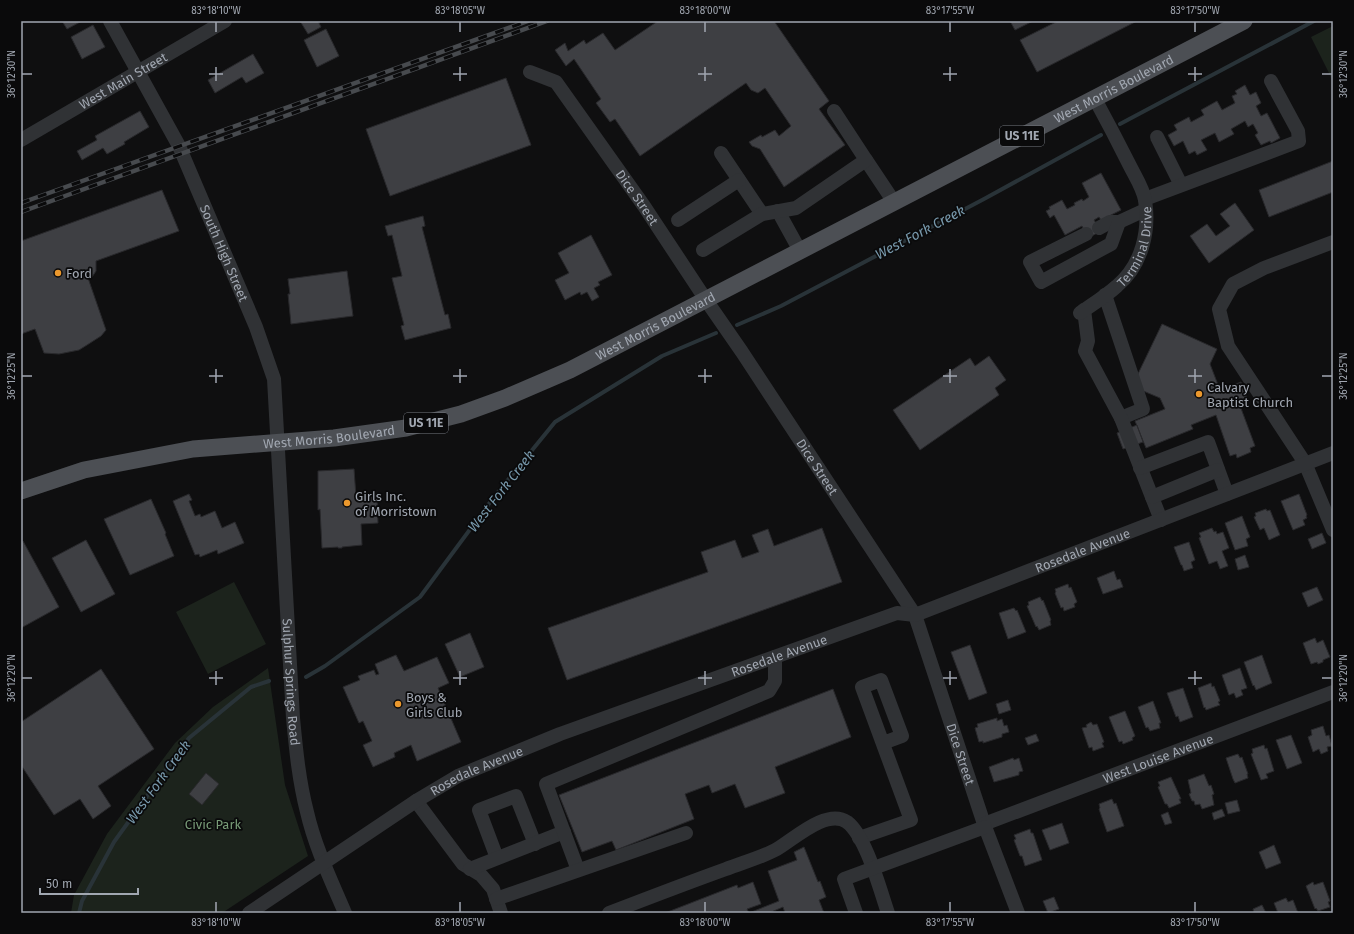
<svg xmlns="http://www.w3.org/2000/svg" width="1354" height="934" font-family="'Fira Sans',sans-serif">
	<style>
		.green { fill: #1c231c }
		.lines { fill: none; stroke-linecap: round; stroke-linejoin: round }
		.stream { stroke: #293338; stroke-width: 4 }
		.building { fill: #3e3f43; stroke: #29292c }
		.minor { stroke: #303235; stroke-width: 14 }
		.major { stroke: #4c4f54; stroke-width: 17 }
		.rail-casing { stroke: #474a4e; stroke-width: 4.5 }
		.rail { stroke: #0a0a0b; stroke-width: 3; stroke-dasharray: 9; stroke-linecap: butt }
		.ticks { fill: none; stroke: #a1a7b1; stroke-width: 1.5 }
		.poi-dot { fill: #eb982d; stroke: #0a0a0b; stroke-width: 1.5 }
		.labels { text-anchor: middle; stroke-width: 3.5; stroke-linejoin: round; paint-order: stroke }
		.shield { fill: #0a0a0b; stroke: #74787f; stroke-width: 1 }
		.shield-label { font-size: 12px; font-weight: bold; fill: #a1a7b1 }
		.street-label { font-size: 13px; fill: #a1a7b1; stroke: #0a0a0b }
		.poi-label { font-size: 13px; fill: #a1a7b1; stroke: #0a0a0b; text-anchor: start }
		.park-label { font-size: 13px; fill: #799c78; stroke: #0a0a0b }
		.water-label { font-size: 14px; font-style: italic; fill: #7899ac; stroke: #0a0a0b }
		.neatline { fill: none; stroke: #a1a7b1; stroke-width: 1.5 }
		.ticks-label { font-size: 10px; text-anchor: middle; fill: #a1a7b1 }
	</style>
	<rect width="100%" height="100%" fill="#0f0f10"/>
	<path class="green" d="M1333,26V81L1311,37Z
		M234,582L266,644L208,674L176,612Z
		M268,668L285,785L308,856L222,913H71L74,895L107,834L175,743L213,707Z"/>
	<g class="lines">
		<path class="stream" d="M1120,124L1314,21
			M737,325L781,306L984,199L1101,135
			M306,677L325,666L420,597L494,497L555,422L662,356L716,333
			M79,913L82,901L114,842L189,738L251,687L269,681"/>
	</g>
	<path class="building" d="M62,21H82L67,29Z
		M300,21H318L321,27L308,34Z
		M658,21H774L829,101L819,109L845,145L784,187L760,149L752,146L749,142L761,135L762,137L775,130L779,136L791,126L765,88L758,93L751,90L746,83L640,156L615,119L610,122L596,103L601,99L574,59L566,66L555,50L565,43L568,51L584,40L586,44L603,33L615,50Z
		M1010,21H1033L1015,30Z
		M1058,21H1137L1037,72L1020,40Z
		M93,25L105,47L82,59L71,37Z
		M326,29L339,56L317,67L304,40Z
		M253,54L264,73L246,83L242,77L215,93L208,80Z
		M506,78L531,145L390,196L366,129Z
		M1245,85L1250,95L1256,92L1261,103L1256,106L1261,116L1267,113L1280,138L1271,143L1270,141L1261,145L1255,135L1258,133L1253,124L1248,127L1245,121L1231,129L1234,134L1219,142L1215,133L1201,140L1207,150L1197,155L1195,151L1189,154L1183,141L1174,146L1168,135L1177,130L1174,125L1189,117L1191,122L1204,115L1201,110L1217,101L1222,110L1235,103L1232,96L1237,94L1235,91Z
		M140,111L149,127L124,142L125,144L107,154L103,148L82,160L77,151L97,140L95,136Z
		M1333,161V192L1269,217L1259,190Z
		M1101,173L1121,210L1101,220L1099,217L1094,220L1101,231L1088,238L1082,226L1065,235L1054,215L1050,218L1046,211L1050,209L1049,207L1062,200L1067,209L1075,205L1074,203L1082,199L1083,201L1089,197L1082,183Z
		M162,190L179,231L96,261V271L92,277L88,278L106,330L101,336L87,345L79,350L59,354L44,353L35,329L21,334V241Z
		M1235,203L1254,230L1209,263L1190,236L1207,224L1216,236L1230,226L1220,214Z
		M423,216L425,226L422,227L445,315L448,314L451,328L405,340L401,326L404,325L392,278L402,276L392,235L388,236L385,226Z
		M591,235L612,275L598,282L600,285L594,288L599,297L592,301L587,292L581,295L580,292L565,300L555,280L569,273L558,253Z
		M347,271L353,316L291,324L288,294H290L288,279Z
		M1162,324L1217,349L1210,364L1220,390L1241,382L1248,400L1239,403L1255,446L1250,448L1251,452L1237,458L1236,454L1230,456L1216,415L1191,425L1193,429L1146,448L1135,421L1165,409L1160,398L1141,390L1136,378Z
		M989,356L1006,380L995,388L999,395L920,450L893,410L970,358L975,366Z
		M1137,425L1143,442L1123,449L1117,433Z
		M354,469L356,497L377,496L378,523L361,524L362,545L342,547V548H338V547L322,548L320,509L318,510V471Z
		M189,494L192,500L189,501L195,516L200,514L201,517L215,511L222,528L235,522L244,543L218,554L217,550L200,557L199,554L195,555L173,501Z
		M1299,494L1307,515L1306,516L1307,518L1303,520L1305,525L1293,530L1281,501Z
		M151,499L166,533L165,534L174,556L130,575L104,519Z
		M1266,509L1267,511L1270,510L1280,535L1269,540L1264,528L1260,530L1254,517L1256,516L1255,513Z
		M1242,516L1250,537L1246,539L1248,546L1235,550L1225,523Z
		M822,528L842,582L567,680L548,628L708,572L701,552L735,540L742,558L759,552L752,535L768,529L774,546Z
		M1212,528L1214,532L1216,531L1217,534L1223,532L1229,548L1222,551L1228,566L1220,569L1217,561L1209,564L1199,538L1201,537L1199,533Z
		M1322,533L1326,543L1312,549L1308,539Z
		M86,540L115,594L81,612L52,558Z
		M23,541L59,607L21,628V542Z
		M1189,542L1195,560L1191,562L1193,568L1184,571L1182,565H1181L1174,547Z
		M1245,555L1249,567L1238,570L1235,559Z
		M1114,571L1117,580L1120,579L1123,587L1103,594L1097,578Z
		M1068,584L1069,588L1071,587L1077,602L1074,604L1075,607L1064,611L1063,607L1061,608L1055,593L1056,592L1055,589Z
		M1317,587L1323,600L1308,607L1302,593Z
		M1040,597L1042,601L1043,600L1051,620L1050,621L1051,625L1039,630L1037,626L1036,627L1027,606L1029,605L1028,602Z
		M1014,608L1016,611L1017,610L1026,632L1008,639L999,613Z
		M470,633L484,667L460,677L445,644Z
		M1315,638L1317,643L1323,640L1330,657L1323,660V662L1318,664L1317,662L1311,664L1303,643Z
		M970,645L987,693L969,700L951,652Z
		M396,655L404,671L437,657L449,683L438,688L461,742L417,761L411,745L394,753L395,757L373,767L363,745L372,741L363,721L359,723L343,687L360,680L358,676L374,670L376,675L379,674L375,664Z
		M1262,655L1272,683L1256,690L1254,685L1253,686L1244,662Z
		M1240,668L1247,688L1241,690L1243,695L1236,698L1234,693L1229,695L1222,675Z
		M101,669L154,749L98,786L111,806L93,819L80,799L54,815L21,765V722Z
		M1211,683L1212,687L1214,686L1220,701L1218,702L1220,705L1206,710L1205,707L1204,708L1198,688Z
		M1183,688L1193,717L1180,722L1178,716L1176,717L1167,693Z
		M833,689L851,737L775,767L785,793L745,808L735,784L712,793L709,785L685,794L694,819L616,850L612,841L582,852L559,795Z
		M1008,700L1011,710L999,714L996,704Z
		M1153,701L1161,723H1159L1160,728L1150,731L1148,727L1146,728L1138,707Z
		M1125,711L1135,736L1132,738L1133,740L1123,744L1122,741L1119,742L1109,717Z
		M997,718V721L1002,719L1004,726L1007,725L1009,732L1002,734V737L983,743V741L979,742L975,728L978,727L977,724Z
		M1091,722L1093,725L1097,724L1104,742L1102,743L1104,747L1093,751L1092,747L1089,748L1082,728L1087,727L1086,725Z
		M1323,726L1326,736L1329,735L1332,746L1327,747L1328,751L1321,754L1319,749L1313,752L1308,737L1312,735L1311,730Z
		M1036,734L1039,741L1028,745L1025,738Z
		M1291,735L1302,763L1287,769L1276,740Z
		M1264,745L1265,749L1267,748L1274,771L1266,774L1268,778L1261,780L1251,754L1253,753L1252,749Z
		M1238,754L1240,758L1242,757L1248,774H1247L1248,778L1235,783L1233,779L1226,758Z
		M1013,758L1014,760L1019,758L1023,771L1019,772V775L994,782L989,767Z
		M206,773L219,784L202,805L189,794Z
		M1204,774L1209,786L1211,785L1214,794L1212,795L1214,805L1202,809L1200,804L1195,805L1194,801H1192L1189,794L1191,793L1188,780Z
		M1171,777L1181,799H1179L1181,803L1169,808L1167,804H1165L1158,787L1160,786L1158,782Z
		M1112,799L1114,804L1116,803L1124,826L1107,832L1099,809L1100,808L1099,804Z
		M1237,800L1240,811L1228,814L1225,803Z
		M1222,809L1225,816L1214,820L1212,813Z
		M1168,812L1172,823L1165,825L1161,815Z
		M1062,823L1069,843L1050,850L1042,830Z
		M1030,829L1031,833H1033L1042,860L1025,866L1022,856H1020L1014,840L1016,839L1014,835Z
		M1274,845L1281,863L1266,869L1259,852Z
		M804,847L818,882L820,881L826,897L819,900L824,913H785L783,907L769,913H665L737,885L738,888L753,882L761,904L747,909L749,913L779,901L768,871L797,860L794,852Z
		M1313,882L1314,885L1323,882L1330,901L1328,902L1330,907L1318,911L1316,908L1315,909L1306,886Z
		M1054,897L1059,909L1048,913L1043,901Z
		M1286,898L1288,902L1293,900L1298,913H1278L1274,903Z
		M1262,905L1266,913H1254L1253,909Z"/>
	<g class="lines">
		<g class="minor">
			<path id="s1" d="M110,21L179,146L256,327L274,379L293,718C296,750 299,781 307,812C315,847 331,880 345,913"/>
			<path id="s2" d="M530,72L556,82L644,206L706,300L742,352L915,615L984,824L1018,913"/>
			<path d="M1157,137L1181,185"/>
			<path id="s3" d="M21,140L225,21"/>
			<path d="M721,153L762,214"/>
			<path d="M866,160L894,202"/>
			<path d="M1145,199L1299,141L1298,131L1271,81"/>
			<path d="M778,211L800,251"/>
			<path d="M678,220L739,180"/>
			<path d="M1099,228L1110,222H1119"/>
			<path d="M1086,234L1030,262L1041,282L1111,244L1119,222L1145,210"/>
			<path d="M1333,242L1264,268L1233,284L1219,309L1228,346L1305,463L1333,530"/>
			<path d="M703,250L762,214L796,208L866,160L834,111"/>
			<path d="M1105,295L1143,409L1121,418"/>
			<path d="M1084,310L1088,341L1085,351L1121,418L1161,520"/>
			<path id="s4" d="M1080,313C1093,304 1106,296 1117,286C1142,265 1150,231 1145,200C1143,188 1135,176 1130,166C1119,144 1107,121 1095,99"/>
			<path d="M1140,468L1208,442L1227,494"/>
			<path d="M1152,497L1218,470"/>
			<path d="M416,801L463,864L481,875L493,889L501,913"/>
			<path id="s5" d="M984,824L1333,692"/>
			<path d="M859,838L911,820L862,687L881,680L902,736L883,743"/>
			<path d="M497,858L479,810L516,796L535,844"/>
			<path d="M470,869L564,832"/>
			<path d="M578,870L546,784L769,691L775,681V657"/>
			<path d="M496,899L686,833"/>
			<path id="s6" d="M249,913L416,801L458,776L560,734L897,613L915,615L1333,453"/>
			<path d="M609,913C648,898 687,883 726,869C741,863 763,857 777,849C794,839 827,808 847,822C866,836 880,890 888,913"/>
			<path d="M856,913L844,879L985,827"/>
		</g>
		<path class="major" id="s7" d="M21,491L84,470L193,449L334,438L406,428L461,414L505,398L570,370L1244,21"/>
		<g class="rail-casing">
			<path id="rail" d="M21,203L528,21
				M21,212L547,21"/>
		</g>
		<use href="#rail" class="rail"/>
	</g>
	<path class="ticks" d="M216,22V32M460,22V32M705,22V32M950,22V32M1195,22V32M216,67V81M460,67V81M705,67V81M950,67V81M1195,67V81M22,74H32M209,74H223M453,74H467M698,74H712M943,74H957M1188,74H1202M1322,74H1332M216,369V383M460,369V383M705,369V383M950,369V383M1195,369V383M22,376H32M209,376H223M453,376H467M698,376H712M943,376H957M1188,376H1202M1322,376H1332M216,671V685M460,671V685M705,671V685M950,671V685M1195,671V685M22,678H32M209,678H223M453,678H467M698,678H712M943,678H957M1188,678H1202M1322,678H1332M216,902V912M460,902V912M705,902V912M950,902V912M1195,902V912"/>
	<g class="poi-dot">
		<circle cx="58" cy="273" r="4"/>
		<circle cx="1199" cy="394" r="4"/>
		<circle cx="347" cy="503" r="4"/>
		<circle cx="398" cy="704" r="4"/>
	</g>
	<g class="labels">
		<g class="shield">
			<rect x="1000" y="126" width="44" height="20" rx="3"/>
			<rect x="404" y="413" width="44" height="20" rx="3"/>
		</g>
		<g class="shield-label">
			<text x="1022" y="140">US 11E</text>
			<text x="426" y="427">US 11E</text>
		</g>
		<g class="street-label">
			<text dy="5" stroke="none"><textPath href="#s3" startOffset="118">West Main Street</textPath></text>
			<text dy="5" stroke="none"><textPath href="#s7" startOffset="1178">West Morris Boulevard</textPath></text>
			<text dy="5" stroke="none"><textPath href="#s2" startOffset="169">Dice Street</textPath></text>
			<text dy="5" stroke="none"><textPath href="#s4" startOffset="91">Terminal Drive</textPath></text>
			<text dy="5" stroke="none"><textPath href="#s1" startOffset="259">South High Street</textPath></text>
			<text dy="5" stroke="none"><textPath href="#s7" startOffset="662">West Morris Boulevard</textPath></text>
			<text dy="5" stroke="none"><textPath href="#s7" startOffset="314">West Morris Boulevard</textPath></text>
			<text dy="5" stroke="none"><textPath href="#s2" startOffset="493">Dice Street</textPath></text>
			<text dy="5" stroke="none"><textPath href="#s6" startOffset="916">Rosedale Avenue</textPath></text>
			<text dy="5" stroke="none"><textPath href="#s6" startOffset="593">Rosedale Avenue</textPath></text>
			<text dy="5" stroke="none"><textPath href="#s1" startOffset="698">Sulphur Springs Road</textPath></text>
			<text dy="5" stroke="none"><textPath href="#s2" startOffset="817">Dice Street</textPath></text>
			<text dy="5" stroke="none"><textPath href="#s5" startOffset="186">West Louise Avenue</textPath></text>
			<text dy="5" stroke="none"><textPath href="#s6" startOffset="269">Rosedale Avenue</textPath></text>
		</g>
		<g class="poi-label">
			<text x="66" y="278">Ford</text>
			<text x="1207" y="392">Calvary<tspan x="1207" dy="15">Baptist Church</tspan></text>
			<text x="355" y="501">Girls Inc.<tspan x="355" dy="15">of Morristown</tspan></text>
			<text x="406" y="702">Boys &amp;<tspan x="406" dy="15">Girls Club</tspan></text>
		</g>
		<g class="park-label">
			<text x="213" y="829">Civic Park</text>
		</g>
		<g class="water-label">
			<text transform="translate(920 232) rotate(-28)" y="5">West Fork Creek</text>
			<text transform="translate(501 491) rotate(-52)" y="5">West Fork Creek</text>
			<text transform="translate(158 782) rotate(-54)" y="5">West Fork Creek</text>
		</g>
	</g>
	<rect width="1354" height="934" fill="none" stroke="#0a0a0b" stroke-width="44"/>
	<path d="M40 888v6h98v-6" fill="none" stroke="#a1a7b1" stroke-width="2"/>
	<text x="46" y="888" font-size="12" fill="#a1a7b1" stroke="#0a0a0b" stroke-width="3" paint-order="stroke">50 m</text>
	<rect x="22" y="22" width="1310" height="890" class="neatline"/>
	<g class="ticks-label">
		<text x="216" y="14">83°18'10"W</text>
		<text x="460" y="14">83°18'05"W</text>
		<text x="705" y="14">83°18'00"W</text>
		<text x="950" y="14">83°17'55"W</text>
		<text x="1195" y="14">83°17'50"W</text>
		<text transform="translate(11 74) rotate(-90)" y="4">36°12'30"N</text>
		<text transform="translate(1343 74) rotate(-90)" y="4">36°12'30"N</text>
		<text transform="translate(11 376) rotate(-90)" y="4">36°12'25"N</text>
		<text transform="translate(1343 376) rotate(-90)" y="4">36°12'25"N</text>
		<text transform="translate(11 678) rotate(-90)" y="4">36°12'20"N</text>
		<text transform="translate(1343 678) rotate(-90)" y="4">36°12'20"N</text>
		<text x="216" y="926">83°18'10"W</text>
		<text x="460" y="926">83°18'05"W</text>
		<text x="705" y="926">83°18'00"W</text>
		<text x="950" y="926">83°17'55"W</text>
		<text x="1195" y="926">83°17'50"W</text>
	</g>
</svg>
